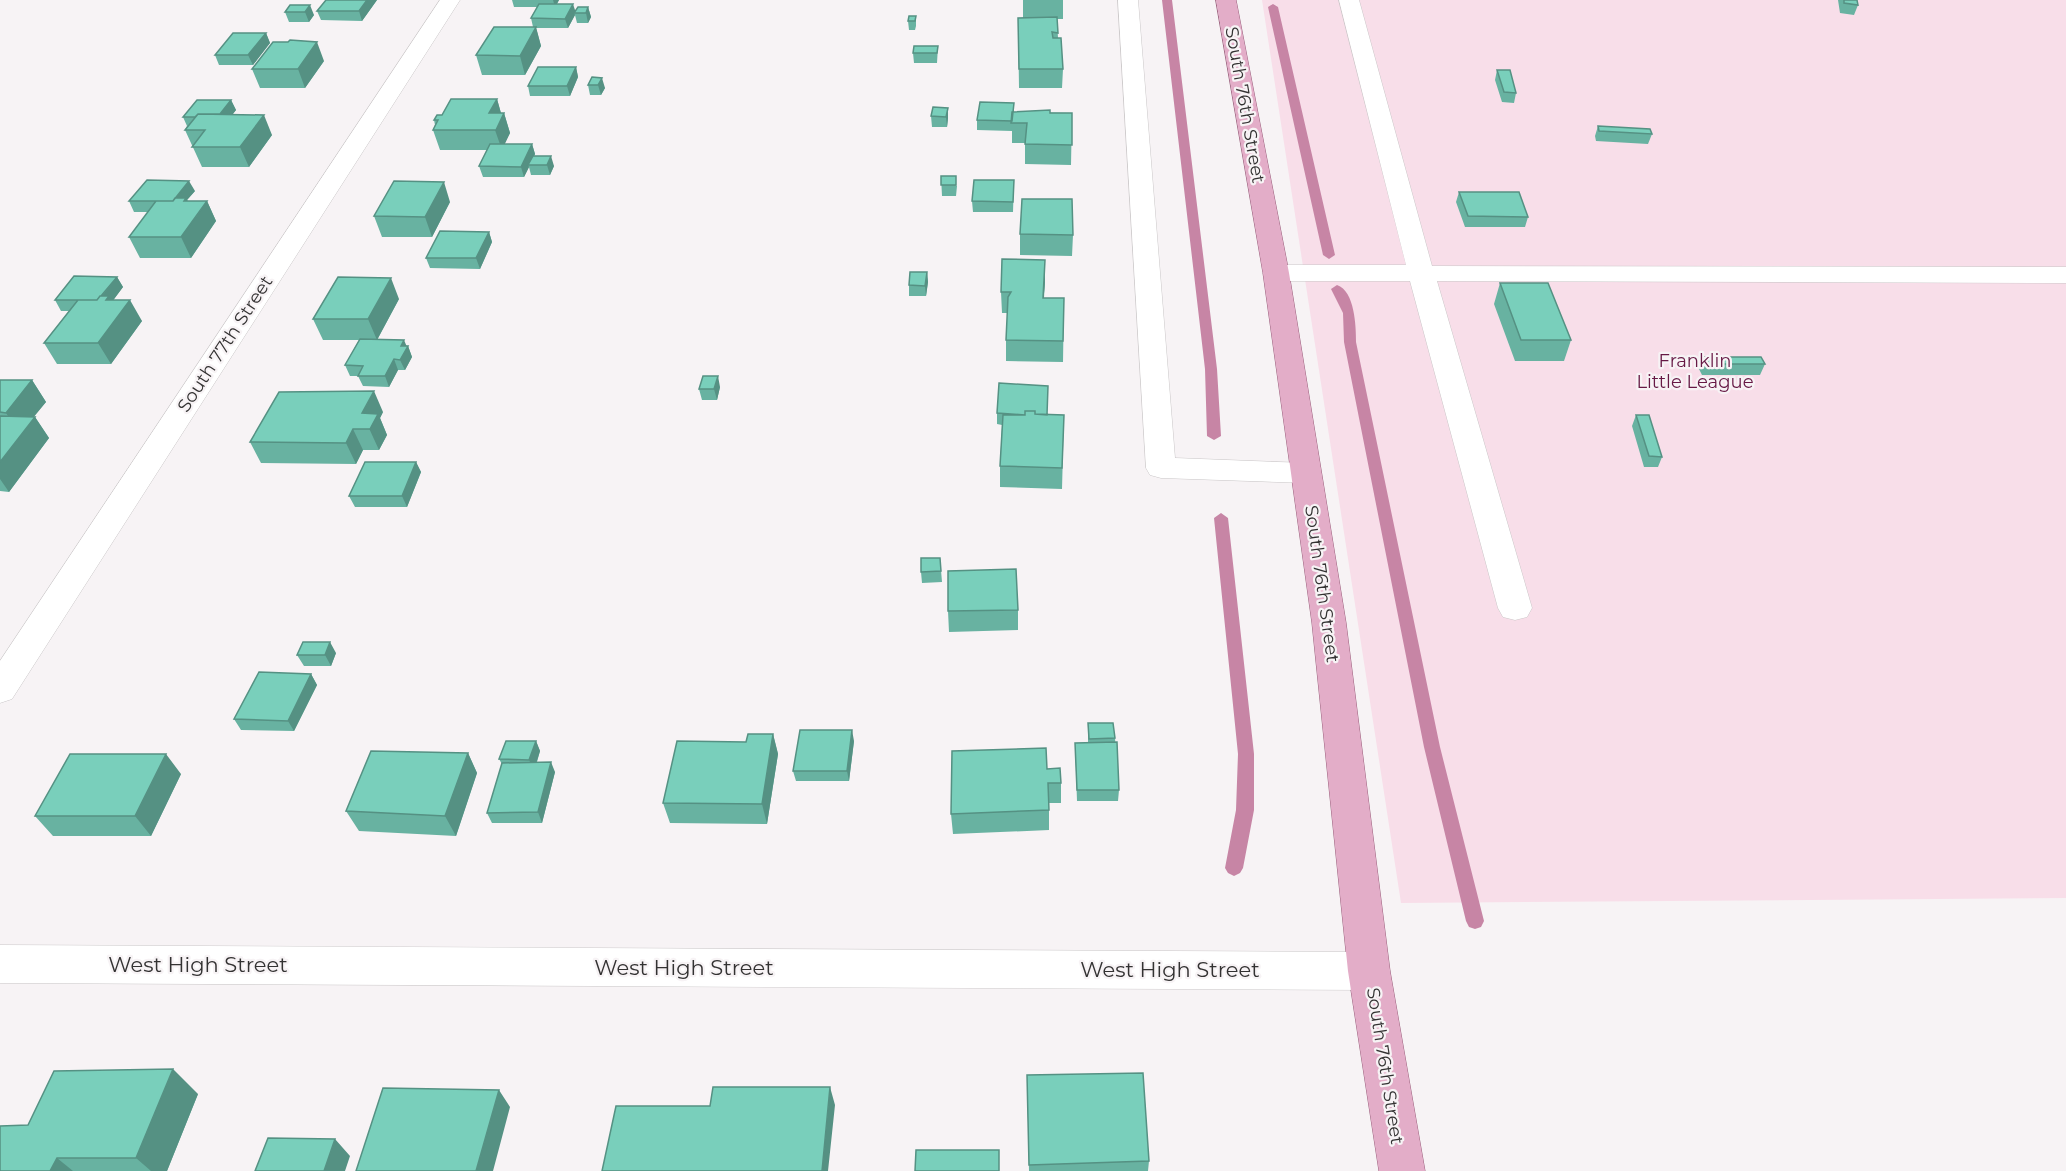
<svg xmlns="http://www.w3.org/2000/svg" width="2066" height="1171" font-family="Montserrat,sans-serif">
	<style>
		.green { fill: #f8dee9 }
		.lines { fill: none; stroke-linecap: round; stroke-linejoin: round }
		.stream { fill: #c785a5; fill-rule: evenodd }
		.minor-casing { stroke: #cac7c8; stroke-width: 1 }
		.major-casing { stroke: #9a5f7c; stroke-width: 1 }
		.minor { fill: #fff; fill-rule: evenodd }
		.major { fill: #e3adc8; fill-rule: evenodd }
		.wall { fill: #68b2a1 }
		.shaded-wall { fill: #559183 }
		.building { fill: #79cfbb; stroke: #559183; stroke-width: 1.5 }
		.labels { text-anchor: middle; stroke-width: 4.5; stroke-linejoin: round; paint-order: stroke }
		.street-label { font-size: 18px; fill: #333232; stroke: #f7f3f5 }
		.park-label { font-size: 18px; fill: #661945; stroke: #f7f3f5 }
		.near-street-label { font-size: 21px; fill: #333232; stroke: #f7f3f5 }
	</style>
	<rect width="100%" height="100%" fill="#f7f3f5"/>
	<path class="green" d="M1262,0H2066V898L1401,903Z"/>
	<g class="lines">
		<path class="stream" d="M1162,0H1172L1217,369L1221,436L1214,440L1207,436L1205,369Z
			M1273,4L1278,7L1335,255L1329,259L1323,255L1268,7Z
			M1337,285C1355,291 1356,327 1356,342L1440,747L1484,921L1481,927L1475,929L1469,927L1466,921L1424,747L1344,342L1343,313L1331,289Z
			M1221,513L1228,518L1254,754V810L1243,868L1240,873L1234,876L1228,873L1225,868L1236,810L1238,754L1214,518Z"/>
		<g class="minor-casing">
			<path id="minor" d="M440,0H460L12,699L0,703V661Z
				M1118,0H1138L1175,458L1306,463L1317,466L1321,473L1317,480L1306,483L1161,478L1150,475L1146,468Z
				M1339,0H1359L1432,266L2066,267V283L1437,281L1532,608L1527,617L1515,620L1503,617L1498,608L1410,281H1276L1267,279L1263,273L1267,267L1276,265H1406Z
				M0,945L1369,952L1384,958L1390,971L1384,984L1369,990L0,983Z"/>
		</g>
		<g class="major-casing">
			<path id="major" d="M1216,0H1236L1289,273L1346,623L1390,971L1425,1171H1379L1348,971L1312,623L1263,273Z"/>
		</g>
		<use href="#minor" class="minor"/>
		<use href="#major" class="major"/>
	</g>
	<path class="wall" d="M377,0L362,21L321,20L317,11Z
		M512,0H559L557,4L575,11L588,7L591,17L588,23H577L575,15L568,28H536L541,46L525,75H482L476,55L533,27L531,18L537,7H514Z
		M1023,0H1063V19H1057L1058,38L1063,69L1062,88H1019L1018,18H1023Z
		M1838,0H1857L1858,5L1854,15L1840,13Z
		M290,5L314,15L309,22H289L285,12Z
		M916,16V26L915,30H909L908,21Z
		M266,33L270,43L253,65H219L215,55Z
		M938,46L937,63H914L913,53Z
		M324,61L305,88H260L252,69Z
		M576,67L578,77L570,96H530L528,86Z
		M1497,70L1516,93L1514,103L1502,102L1495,80Z
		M592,77L605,88L601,95H590L588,85Z
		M497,99L501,113H504L510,133L504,144H532L535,154L534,156L554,166L550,175H531L529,167L524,177H483L479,166L488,150H440L433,130L435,125L434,120L442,115Z
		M231,100L236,110L232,115L272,135L249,167H202L185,130L187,126L183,117Z
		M1014,103V112L1072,113L1071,165L1025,164V143H1012V131L977,130V120Z
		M948,108V118L947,127H932L931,116Z
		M1598,126L1652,134L1648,144L1596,141L1595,136Z
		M941,176L957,186L956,196H942Z
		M1014,180L1013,212H973L972,201Z
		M195,191L187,200L188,201H207L216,221L191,258H140L129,237L148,212H134L129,201Z
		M1459,192L1528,217L1525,227H1465L1456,202Z
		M450,202L432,237H382L374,216Z
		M489,232L492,242L480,269L430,268L426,258Z
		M1020,234L1073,235L1072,256L1020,255Z
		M927,272L928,282L926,296H909V285Z
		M117,277L123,287L113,300L142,321L111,364H57L44,343L69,311H61L55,300Z
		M1045,281L1044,298H1064L1063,362L1006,361V340L1008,313H1002L1001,292Z
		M1500,283L1571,340L1564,361H1515L1494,304Z
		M399,299L377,340L408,346L412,357L405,370H398L389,387L363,386L358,376H350L345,365L359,340H323L313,319Z
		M1703,357L1765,364L1760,375H1702L1698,367Z
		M0,380H32L46,402L33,417H35L49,438L9,492L0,491Z
		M720,387L717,400H702L699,389Z
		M383,412L380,418L387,435L379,450H363L356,464L261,463L250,442Z
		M997,413L1064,415L1062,489L1000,487V466L1002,425L997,424Z
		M1636,415L1662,457L1658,467H1644L1632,426Z
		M416,462L421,472L407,507H355L349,496Z
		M940,558L942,582L922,583L921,572Z
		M1018,610V630L949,632L948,611Z
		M336,653L331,666H304L297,655Z
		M311,674L317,685L294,731L241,730L234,719Z
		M1088,723L1115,738L1119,790L1118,801H1077L1075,743H1088Z
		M773,734L778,754L767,824L670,823L663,803L746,742Z
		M536,741L540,751L537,762L555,772L542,823H492L487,813L502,764L499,759Z
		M854,741L849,781H796L793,771Z
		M468,753L477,773L456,836L359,831L346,811Z
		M1047,769L1061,783V803H1049V830L953,834L951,814Z
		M181,774L151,836H53L35,816Z
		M1027,1075L1149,1161L1148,1171H1029Z
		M198,1094L167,1171H0L28,1125Z"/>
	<path class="shaded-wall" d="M367,0H377L362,21L359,11Z
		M553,0H559L555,7Z
		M573,4L576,13H574L575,15L568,28L565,19Z
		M310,5L314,15L309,22L305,12Z
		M588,7L591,17L588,23L586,13Z
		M536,27L541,46L525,75L520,56Z
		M266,33L270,43L253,65L248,55Z
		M317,42L324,61L305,88L298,69Z
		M576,67L578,77L570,96L567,86Z
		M602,78L605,88L601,95L598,85Z
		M497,99L502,117L504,113L510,133L502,150L489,113Z
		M231,100L236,110L222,128L218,117Z
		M948,108V118L947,127L946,117Z
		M264,115L272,135L249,167L240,147Z
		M532,144L535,154L530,165H528L529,167L524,177L521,167Z
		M551,156L554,166L550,175L547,165Z
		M189,181L195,191L187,200L196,217L207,201L216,221L191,258L181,237L172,202Z
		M444,182L450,202L432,237L425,217Z
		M489,232L492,242L480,269L476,258Z
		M1045,260V281L1042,318L1043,298Z
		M927,272L928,282L926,296L925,286Z
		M117,277L123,287L112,302L130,300L142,321L111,364L98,343V301Z
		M391,278L399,299L377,340L368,319Z
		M404,340L407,347L408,346L412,357L405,370L400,360L401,346Z
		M394,359L398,370L389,387L385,376Z
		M718,376L720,387L717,400L714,389Z
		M32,380L46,402L20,434L6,413Z
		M374,391L383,412L380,418L387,435L379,450L362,413Z
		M35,417L49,438L9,492L0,479V462Z
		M353,429L363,450L356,464L346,443Z
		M416,462L421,472L407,507L402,496Z
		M330,642L336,653L331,666L325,655Z
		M311,674L317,685L294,731L288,721Z
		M852,730L854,741L849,781L847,771Z
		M773,734L778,754L767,824L762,804Z
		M536,741L540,751L534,770L529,760Z
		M468,753L477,773L456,836L445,816Z
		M166,754L181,774L151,836L135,816Z
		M551,762L555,772L542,823L538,812Z
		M173,1069L198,1094L167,1171H151L136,1158Z
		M830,1087L835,1105L828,1171H822Z
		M499,1090L510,1107L493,1171H476Z
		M335,1139L350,1156L345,1171H324Z
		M57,1158L73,1171H50Z"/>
	<path class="building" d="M326,0H367L359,11H317Z
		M1844,0H1857L1858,5L1844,3Z
		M539,4H573L565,19L531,18Z
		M290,5H310L305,12H285Z
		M578,7H588L586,13H574Z
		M909,16H916L915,21H908Z
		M1057,17L1058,33L1052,32L1053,38H1061L1063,69H1019L1018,18Z
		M494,27H536L520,56L476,55Z
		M233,33H266L248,55H215Z
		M290,40L317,42L298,69H252L273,42H288Z
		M914,46H938L937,53H913Z
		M538,67H576L567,86H528Z
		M1497,70H1510L1516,93L1504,92Z
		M592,77L602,78L598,85H588Z
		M451,99H497L489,113H504L496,130H433L438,120H434L437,115H442Z
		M197,100H231L220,114H198L195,117H183Z
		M980,102L1014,103L1012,121L977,120Z
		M933,107L948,108L946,117L931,116Z
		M1050,110V113H1072V145L1025,144L1027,123H1011L1012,112Z
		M198,114L264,115L240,147H192L205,130H185Z
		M1598,126L1650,129L1652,134L1599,131Z
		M490,144H532L521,167L479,166Z
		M533,156H551L547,165H528Z
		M941,176H956V185H941Z
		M147,180L189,181L173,201H129Z
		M974,180H1014L1013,202L972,201Z
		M394,181L444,182L425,217L374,216Z
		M1459,192H1519L1528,217L1468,216Z
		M175,198H186L184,201H207L181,237H129L156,201H173Z
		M1022,199H1072L1073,235L1020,234Z
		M440,231L489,232L476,258H426Z
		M1002,259L1045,260L1043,298H1064L1063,341L1006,340L1008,297L1011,292H1001Z
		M910,272H927L925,286L909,285Z
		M74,276L117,277L101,296H100L97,300H55Z
		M338,277L391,278L368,319H313Z
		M1500,283H1548L1571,340H1521Z
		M100,296H109L106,300H130L98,343H44L78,300H97Z
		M360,339L404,340L401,346H408L400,360L394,359L385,376H358L363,366L345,365Z
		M1703,357H1761L1765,364H1707Z
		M703,376H718L714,389H699Z
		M0,380H32L6,413L0,412Z
		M999,383L1048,386L1047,415L1035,414V411H1025V415L997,413Z
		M374,391L362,413L378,414L370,429H353L346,443L250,442L279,392Z
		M1025,411H1035V414L1064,415L1062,468L1000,466L1003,415H1025Z
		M1636,415H1649L1662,457L1649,456Z
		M0,416L35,417L0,462Z
		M365,462H416L402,496H349Z
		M921,558H940L941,571L921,572Z
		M1016,569L1018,610L948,611V571Z
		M303,642H330L325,655H297Z
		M259,672L311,674L288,721L234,719Z
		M1088,723H1113L1115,738L1089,739Z
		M800,730H852L847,771H793Z
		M748,734H773L762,804L663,803L677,741L746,742Z
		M506,741H536L529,760L499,759Z
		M1117,742L1119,790H1077L1075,743Z
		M1046,748L1047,769L1060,768L1061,783H1048L1049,810L951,814L952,751Z
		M371,751L468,753L445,816L346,811Z
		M70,754H166L135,816H35Z
		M551,762L538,812L487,813L502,763Z
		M173,1069L136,1158H57L50,1171H0V1126L28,1125L54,1071Z
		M1143,1073L1149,1161L1029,1165L1027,1075Z
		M713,1087H830L822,1171H602L616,1106H710Z
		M383,1088L499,1090L476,1171H356Z
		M268,1138L335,1139L324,1171H255Z
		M916,1150H999V1171H915Z"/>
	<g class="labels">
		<g class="street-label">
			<text transform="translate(1245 105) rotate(80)" y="6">South 76th Street</text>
			<text transform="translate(225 344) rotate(-57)" y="6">South 77th Street</text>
			<text transform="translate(1322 584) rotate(82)" y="6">South 76th Street</text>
			<text transform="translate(1385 1066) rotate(81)" y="6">South 76th Street</text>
		</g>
		<g class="park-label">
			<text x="1695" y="367">Franklin<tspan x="1695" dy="21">Little League</tspan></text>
		</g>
		<g class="near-street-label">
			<text x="198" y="972">West High Street</text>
			<text x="684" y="975">West High Street</text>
			<text x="1170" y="977">West High Street</text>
		</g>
	</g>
</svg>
